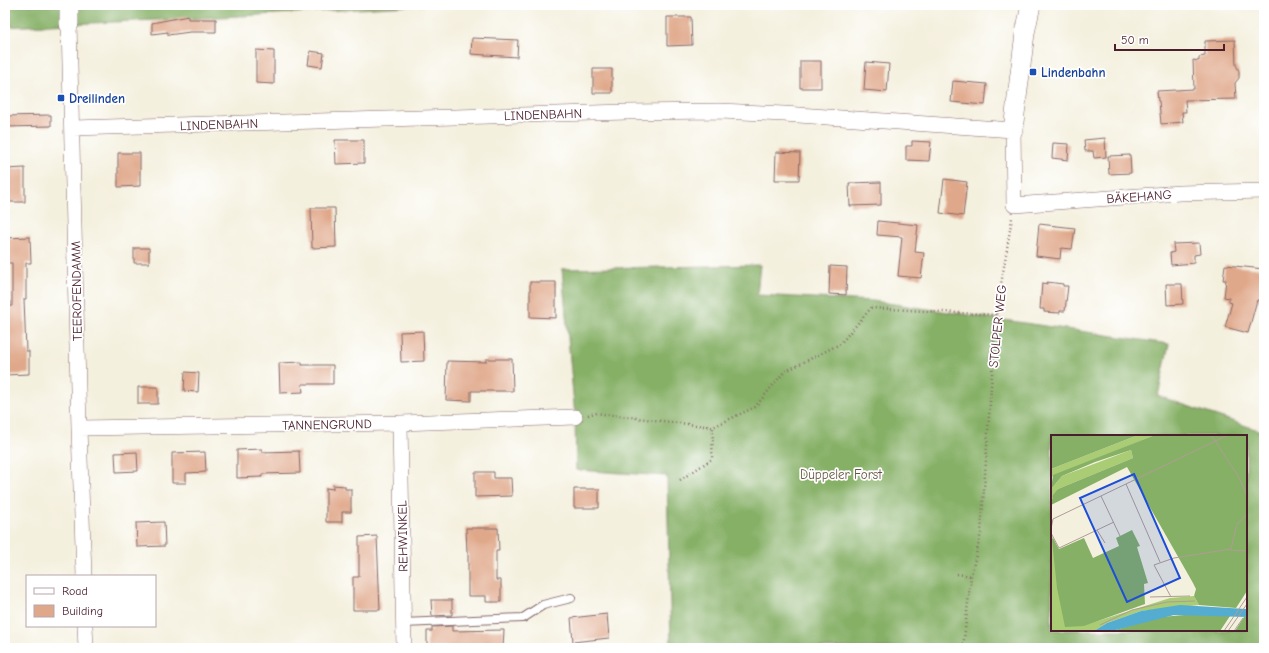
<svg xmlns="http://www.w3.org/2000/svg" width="1269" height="653" font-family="'Comic Neue',sans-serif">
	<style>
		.forest { fill: #86b066; stroke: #686848; fill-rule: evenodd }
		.building { fill: #e0a88a }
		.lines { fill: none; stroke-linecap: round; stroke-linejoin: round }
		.service-casing { stroke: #86686a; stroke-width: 10 }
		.minor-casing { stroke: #86686a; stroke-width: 16 }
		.tertiary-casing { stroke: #86686a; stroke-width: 20 }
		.path { stroke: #86686a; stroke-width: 2.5; stroke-dasharray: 1 3; stroke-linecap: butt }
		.service { stroke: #fff; stroke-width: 8 }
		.minor { stroke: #fff; stroke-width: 15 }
		.tertiary { stroke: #fff; stroke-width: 19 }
		.transit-dot { fill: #1a4fb4; stroke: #fff; stroke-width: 1.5 }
		.labels { text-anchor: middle; stroke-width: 3.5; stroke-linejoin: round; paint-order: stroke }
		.transit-label { font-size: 13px; font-weight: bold; fill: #164399; stroke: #fff; text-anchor: start }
		.street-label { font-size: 13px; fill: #4a1f2b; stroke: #fff }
		.park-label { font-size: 13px; fill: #665341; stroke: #fff }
		.inset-road { fill: none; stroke: #b09c96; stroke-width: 1 }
		.view { fill: #1d4ed8; fill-opacity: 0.15; stroke: #1d4ed8; stroke-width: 2 }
		.inset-edge { fill: none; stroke: #4a1f2b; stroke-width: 2 }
	</style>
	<rect width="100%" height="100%" fill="#fff"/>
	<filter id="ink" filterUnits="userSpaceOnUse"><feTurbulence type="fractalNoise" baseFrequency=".025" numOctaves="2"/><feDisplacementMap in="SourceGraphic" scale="8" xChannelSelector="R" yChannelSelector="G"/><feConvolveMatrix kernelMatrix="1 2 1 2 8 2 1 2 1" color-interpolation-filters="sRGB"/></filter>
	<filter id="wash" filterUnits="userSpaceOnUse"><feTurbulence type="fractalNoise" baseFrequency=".012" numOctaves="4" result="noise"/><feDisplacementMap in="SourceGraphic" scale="16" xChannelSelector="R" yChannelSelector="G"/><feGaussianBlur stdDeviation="0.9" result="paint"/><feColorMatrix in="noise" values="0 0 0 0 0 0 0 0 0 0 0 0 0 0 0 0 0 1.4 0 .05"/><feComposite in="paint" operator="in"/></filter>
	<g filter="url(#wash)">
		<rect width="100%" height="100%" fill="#f4f0de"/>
		<path class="forest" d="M5,5H424L242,16L5,27Z
			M760,265L757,295L873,301L1169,344L1158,396L1264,432V648H671L667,476L576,470L575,417L562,269ZM1052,436H1246V630H1052Z"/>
		<g id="blocks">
			<path class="building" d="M188,16V19H216V32H190L168,35V32L152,34V23Z
				M667,17H691L692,45L667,46Z
				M472,38L518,40L517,57L471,54Z
				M1235,40L1236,65L1239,71V78L1235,83L1236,99L1185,100L1186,112H1182L1183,122L1161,124L1159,101H1158L1157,91L1194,89L1193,60L1199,61V57L1205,56V41Z
				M256,50L274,51V84L256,83Z
				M310,51L324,53L322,67L308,65Z
				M800,61H821V88H800Z
				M866,62L889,64L887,92L864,90Z
				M593,69H612V93H593Z
				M953,81L987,84L985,105L951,102Z
				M51,115V126L6,127V116Z
				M1105,138L1106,157L1094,158L1093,151H1085L1084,140Z
				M335,140H364V163L336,164Z
				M912,141L931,142L929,161L906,160V146H912Z
				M1053,143L1069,144L1068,160L1052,158Z
				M776,152L800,153L799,180H775Z
				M118,153H140V186L118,187Z
				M1130,155L1131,173L1109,174L1108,156Z
				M25,168V202H5V169Z
				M944,179L967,182L963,216L940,213Z
				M881,182V205L850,206L849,183Z
				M311,208H335L336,247L312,248Z
				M878,221L918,225L915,252L924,253L921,278L898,276L902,237L877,235Z
				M1039,224L1075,228L1072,249L1061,248L1060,259L1036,256Z
				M30,237L31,263H26V299H24L26,351H29V374L5,375V352H6L5,307L12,306V263H5V238Z
				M1199,243L1200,254L1194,255V263L1171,265L1170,253L1174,252L1173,244Z
				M134,248H149V263H134Z
				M1225,265L1264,269V302L1257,300L1248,333L1225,327L1232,303L1229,302V298L1224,297L1226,280H1223Z
				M830,266L847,267L846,295L829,294Z
				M530,282H556V318L530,317Z
				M1047,282L1063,284V286H1068L1065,311H1060V313L1044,312V309H1040L1042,283L1047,284Z
				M1166,284H1182L1183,304L1167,305Z
				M423,331L424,361L401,362L400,332Z
				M486,359H512L513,391H471V401L446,400L447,361L486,362Z
				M302,362V365H333V384H302L303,392L280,393L279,363Z
				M185,372L199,373L198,392L184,391Z
				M138,387H158V404H138Z
				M262,449V452L299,451L300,473L262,474V477L237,478V450Z
				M137,452L138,471L116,472L115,453Z
				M205,452L206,472L186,473V483H172V453Z
				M475,472H494V478H511L512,496L475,497Z
				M333,485L345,486V489H351V512H342V522H326V488L333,489Z
				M574,489H599V508H574Z
				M164,522L165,546L137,547L136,523Z
				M466,528H498L499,551H496V580H501V602H486V596H468V552H467Z
				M377,536L380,610H353V577H359V537Z
				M431,600H452V615L432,616Z
				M607,614L609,638L573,642L571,618Z
				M452,626V631L504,630L503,648H427V631H432V627Z"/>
		</g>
	</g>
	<g filter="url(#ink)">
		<use href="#blocks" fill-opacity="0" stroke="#86686a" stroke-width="1"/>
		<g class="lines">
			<g class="service-casing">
				<path id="service" d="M403,623L523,618L543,605L571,598"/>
			</g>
			<g class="minor-casing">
				<path id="minor" d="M69,24L79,428L84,576
					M73,128L627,112L720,111L784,114L1013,130L1014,205L1180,193L1264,191
					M400,423L404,648
					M79,428L400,423L575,417
					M85,626L86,648"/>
			</g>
			<g class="tertiary-casing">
				<path id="tertiary" d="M69,5V24
					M1013,130L1025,33L1031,5"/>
			</g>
			<path class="path" d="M588,415L595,413L713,427L755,407L784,372L840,344L871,308L996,315
				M680,480L712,459L713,427
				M957,574L971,576
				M963,648L971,576L981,533L996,315L1012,218"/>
			<use href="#service" class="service"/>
			<use href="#minor" class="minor"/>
			<use href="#tertiary" class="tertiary"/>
		</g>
	</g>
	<g class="transit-dot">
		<rect x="1029" y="68" width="8" height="8" rx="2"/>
		<rect x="57" y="94" width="8" height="8" rx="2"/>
	</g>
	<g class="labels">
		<g class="transit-label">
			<text x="1041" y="77">Lindenbahn</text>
			<text x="69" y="103">Dreilinden</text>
		</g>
		<g class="street-label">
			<text transform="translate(543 114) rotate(-2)" y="5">LINDENBAHN</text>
			<text transform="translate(219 124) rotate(-2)" y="5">LINDENBAHN</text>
			<text transform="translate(1139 196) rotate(-4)" y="5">BÄKEHANG</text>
			<text transform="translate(76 291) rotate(-91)" y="5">TEEROFENDAMM</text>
			<text transform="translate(997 326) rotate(-84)" y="5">STOLPER WEG</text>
			<text transform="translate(327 424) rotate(-1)" y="5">TANNENGRUND</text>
			<text transform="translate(402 536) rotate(-91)" y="5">REHWINKEL</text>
		</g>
		<g class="park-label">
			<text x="841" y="479">Düppeler Forst</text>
		</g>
	</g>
	<g transform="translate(1051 435)">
		<rect width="196" height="196" fill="#f4f0de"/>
		<path d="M87,0H104L0,42V34ZM80,15L82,23L7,54L0,65V54L11,41ZM0,98L31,191L119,163L143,161L148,170L90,176L56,188L43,196H0Z" fill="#a9cc75"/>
		<path d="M0,0H87L0,34ZM104,0H196V156L185,173L148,170L143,161L145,154L142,148L76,32L0,70L2,60L7,54L82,23L80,15L44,27L11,41L0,54L2,40ZM81,95L89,111L86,112L97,148L93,149L94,169L33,191L14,192L6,153L1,105L2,103L8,114L33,103L42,123L68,111L65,103ZM146,179L179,181L169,196H61L109,182ZM193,182H196V196H184Z" fill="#86b066"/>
		<path d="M129,170L195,174L196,182L123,180L61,196H43L56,188L90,176Z" fill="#54add1"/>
		<path class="inset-road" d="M160,0L186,39L196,60M75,49L109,127M50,61L69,101M0,94L2,84L177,0M46,95L54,108M0,98L8,113L63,87M179,115L196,116M99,162L139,161M120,162L103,130L123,123L180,114L186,89L196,79M49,190L81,175L116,167L144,166M173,196L196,162M177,196L196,169M183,196L192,183"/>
		<path class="view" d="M83,39L129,143L76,167L29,63Z"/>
		<rect width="196" height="196" class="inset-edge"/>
	</g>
	<rect width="1269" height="653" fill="none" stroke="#fff" stroke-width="20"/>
	<rect x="26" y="575" width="130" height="52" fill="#ffffff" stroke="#b7a5aa"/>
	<rect x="34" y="588" width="20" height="6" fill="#ffffff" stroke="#b7a5aa"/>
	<text x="62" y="595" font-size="12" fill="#4a1f2b">Road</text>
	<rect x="34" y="605" width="20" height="12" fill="#e0a88a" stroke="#b7a5aa"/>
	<text x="62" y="615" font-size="12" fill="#4a1f2b">Building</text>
	<path d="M1115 44v6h109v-6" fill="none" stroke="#4a1f2b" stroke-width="2"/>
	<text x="1121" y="44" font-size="12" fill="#4a1f2b" stroke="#ffffff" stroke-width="3" paint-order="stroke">50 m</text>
</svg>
